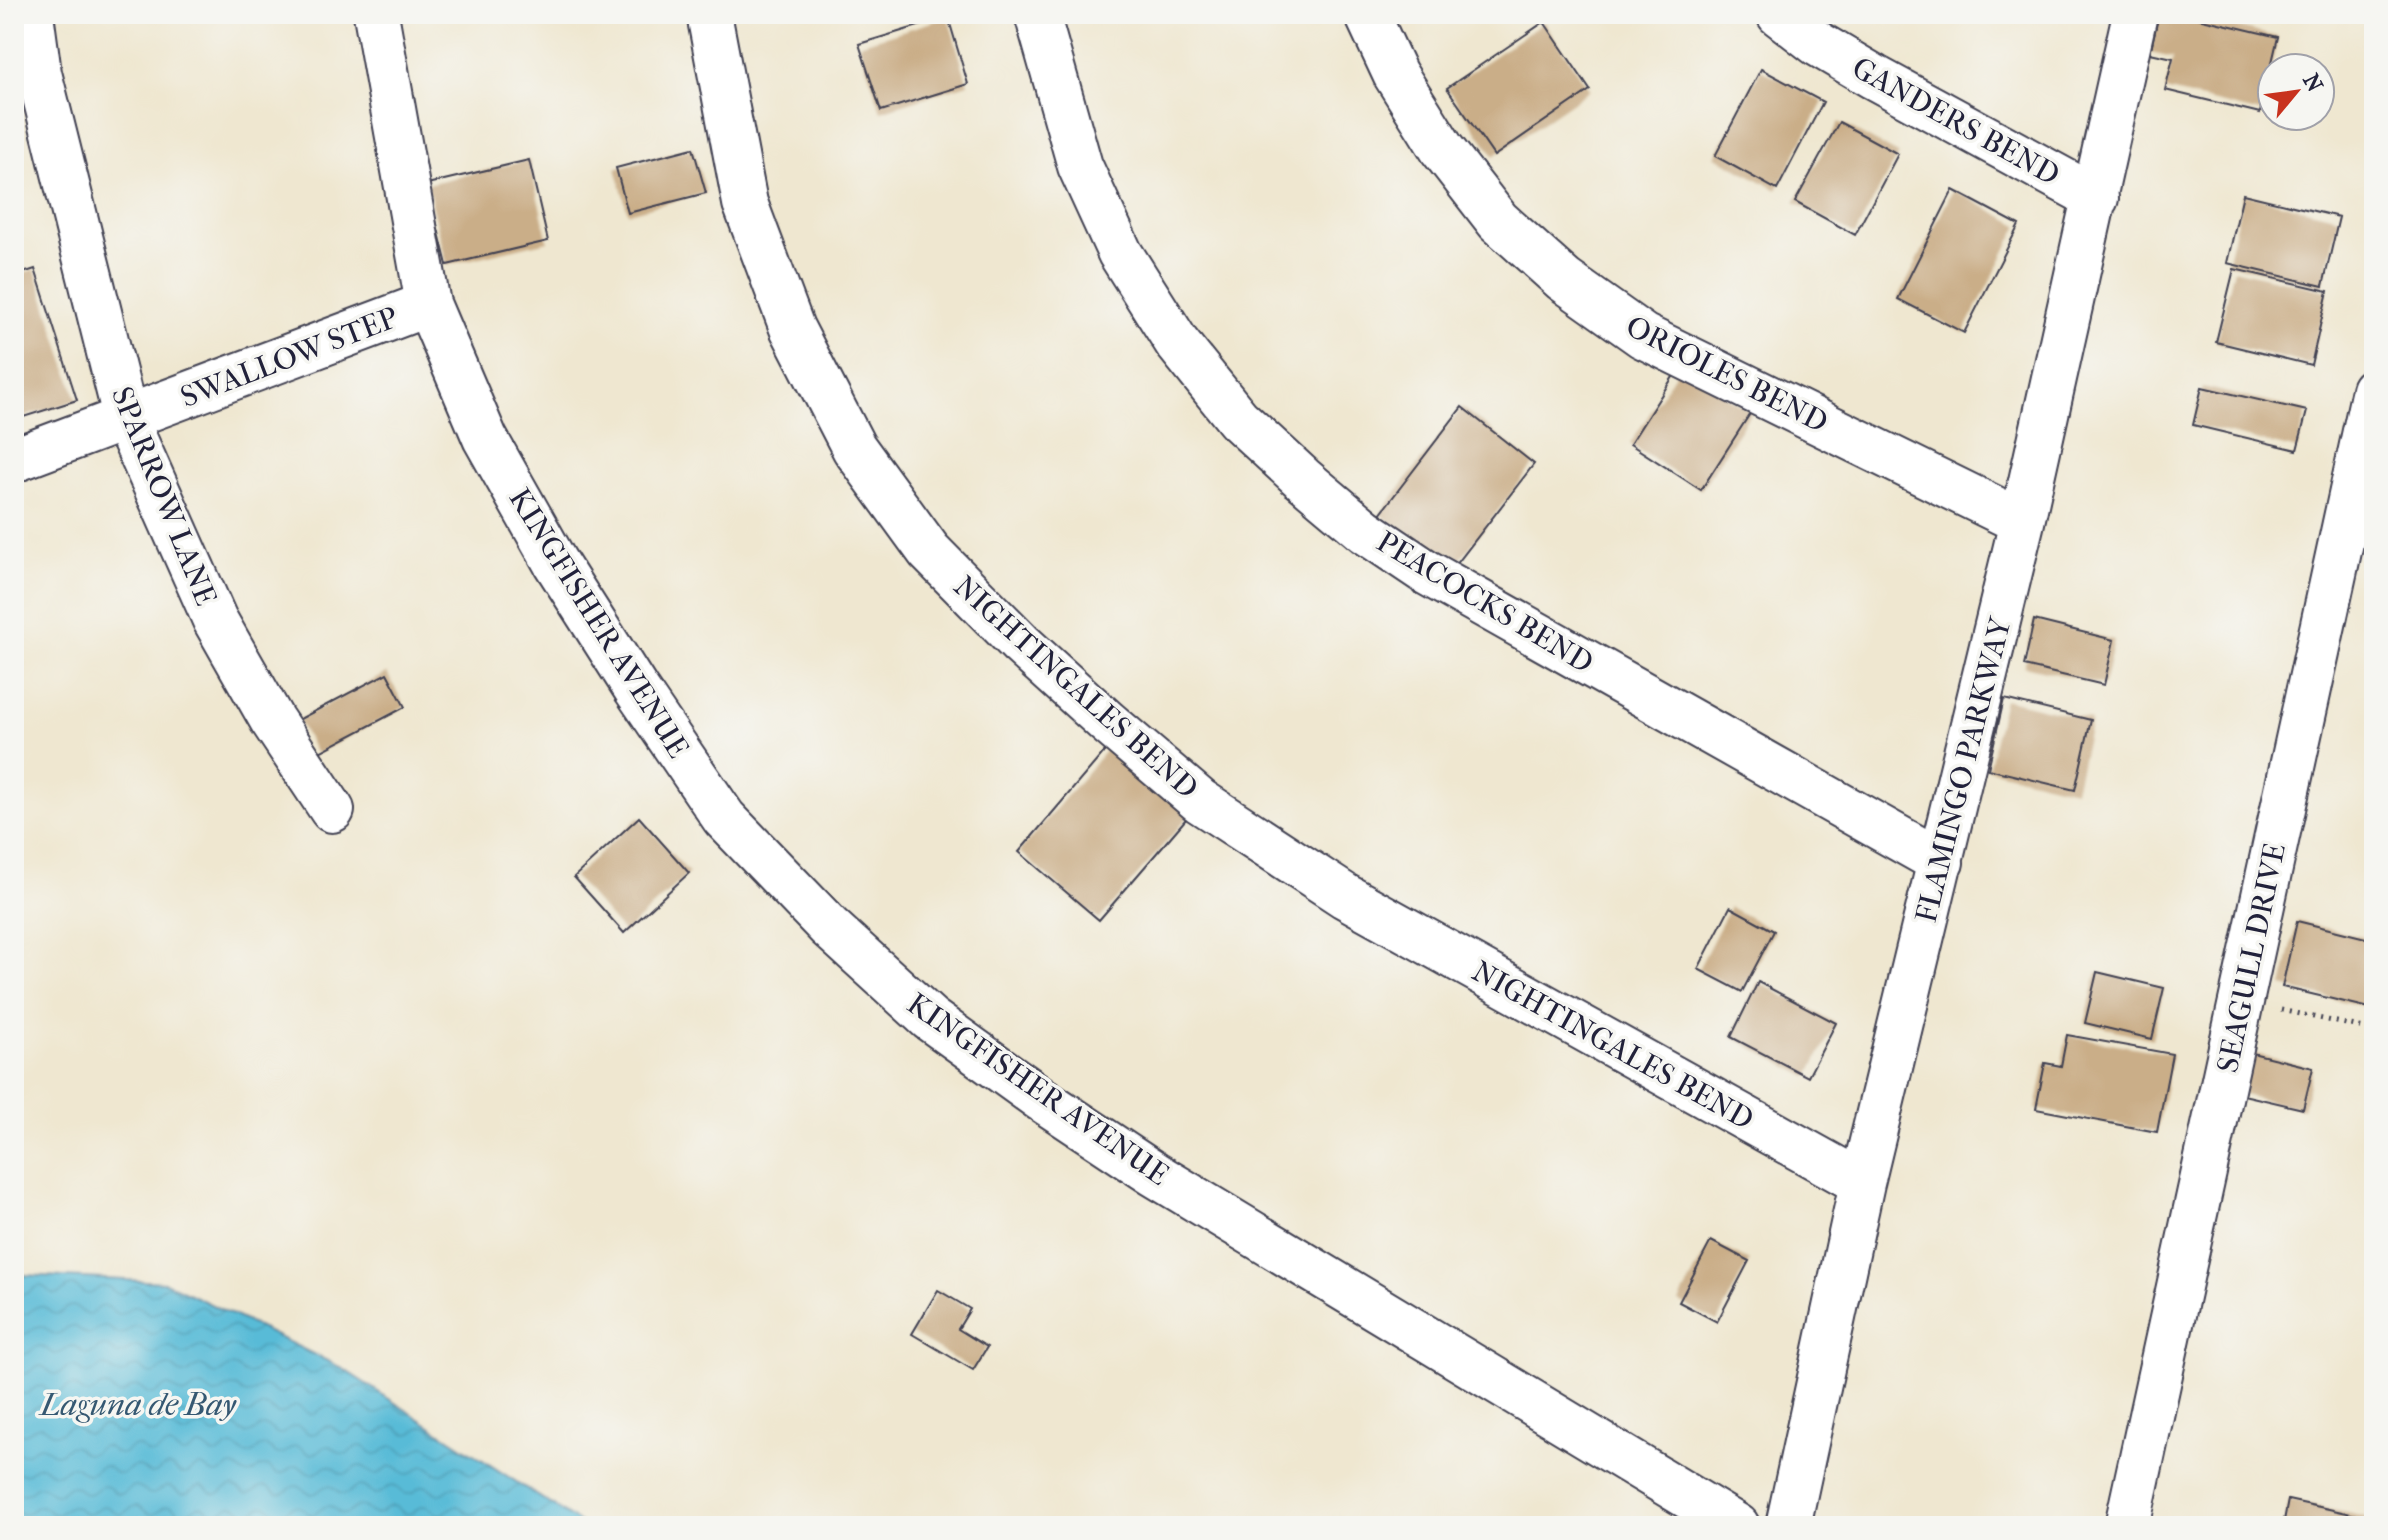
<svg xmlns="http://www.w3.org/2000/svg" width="2388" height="1540" font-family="'IM FELL French Canon',serif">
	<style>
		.water { fill: url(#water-waves); stroke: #3e6e89; stroke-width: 2 }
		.building { fill: #caae88 }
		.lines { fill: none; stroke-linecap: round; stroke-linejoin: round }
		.minor-casing { stroke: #414051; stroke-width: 48 }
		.path { stroke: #414051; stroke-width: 5; stroke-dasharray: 2 6; stroke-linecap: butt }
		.minor { stroke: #fff; stroke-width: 44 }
		.labels { text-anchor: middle; stroke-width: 7; stroke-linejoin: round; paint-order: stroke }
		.street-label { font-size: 30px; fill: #22223b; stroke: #f6f6f2 }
		.water-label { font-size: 32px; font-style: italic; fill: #355872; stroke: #f6f6f2 }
	</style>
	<defs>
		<pattern id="water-waves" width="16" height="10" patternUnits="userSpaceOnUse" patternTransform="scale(2)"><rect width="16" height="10" fill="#59bbd7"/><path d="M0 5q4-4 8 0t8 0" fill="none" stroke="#4da0b9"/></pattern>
	</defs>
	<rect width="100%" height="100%" fill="#f6f6f2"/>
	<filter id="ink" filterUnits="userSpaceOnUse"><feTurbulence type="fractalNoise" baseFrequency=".0125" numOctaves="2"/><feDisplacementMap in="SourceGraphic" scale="16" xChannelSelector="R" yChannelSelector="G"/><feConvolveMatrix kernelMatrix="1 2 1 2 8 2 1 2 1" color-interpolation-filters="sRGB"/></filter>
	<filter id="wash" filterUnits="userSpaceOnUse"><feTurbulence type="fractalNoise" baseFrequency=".006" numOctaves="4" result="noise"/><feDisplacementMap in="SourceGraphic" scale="32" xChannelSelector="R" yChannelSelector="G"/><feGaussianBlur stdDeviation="1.8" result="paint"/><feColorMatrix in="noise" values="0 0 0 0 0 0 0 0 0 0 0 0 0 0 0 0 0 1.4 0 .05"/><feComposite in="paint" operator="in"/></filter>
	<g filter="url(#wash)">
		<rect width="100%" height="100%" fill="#efe7d0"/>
		<path class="water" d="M23,1275L165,1282L340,1367L584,1526H14V1278Z"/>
		<g id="blocks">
			<path class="building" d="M2159,14H2181L2278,37L2260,113L2165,90L2173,58L2150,53Z
				M948,17L968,84L881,111L859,44Z
				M1544,22L1590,90L1494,156L1447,88Z
				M1761,69L1823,102L1777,190L1715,156Z
				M1839,122L1898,154L1855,235L1795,202Z
				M693,148L706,193L628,213L616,168Z
				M529,160L548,241L447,265L427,184Z
				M1953,190L2019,225L1964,333L1898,299Z
				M2243,194L2339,217L2323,286L2227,263Z
				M35,269L77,400L14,420V276Z
				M2234,269L2328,291L2311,365L2216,342Z
				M1680,366L1751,412L1701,490L1630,444Z
				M2202,387L2307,411L2297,450L2193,425Z
				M1462,407L1534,464L1452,570L1380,514Z
				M2034,620L2114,640L2104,685L2024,666Z
				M387,673L405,707L316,754L298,720Z
				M2004,699L2091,720L2075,790L1988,769Z
				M1111,744L1192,812L1099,920L1019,852Z
				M639,817L689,873L624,933L574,877Z
				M1730,907L1774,931L1742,992L1698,969Z
				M2297,921L2374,940V1009L2282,987Z
				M2097,972L2164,988L2152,1039L2085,1023Z
				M1758,982L1836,1023L1808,1077L1731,1037Z
				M2067,1035L2172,1054L2157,1132L2036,1109L2045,1063L2061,1066Z
				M2248,1052L2313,1068L2303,1109L2239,1094Z
				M1711,1241L1749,1261L1717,1322L1679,1302Z
				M938,1290L970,1309L958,1329L987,1347L973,1370L912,1334Z
				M2288,1500L2374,1519V1526H2283Z"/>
		</g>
	</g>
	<g filter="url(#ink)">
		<use href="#blocks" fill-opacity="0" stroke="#414051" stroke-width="2"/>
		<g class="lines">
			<g class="minor-casing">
				<path id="minor" d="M31,14L39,73L126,420L215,620L272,720L332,810
					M376,14L428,304L485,438L555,562L636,689L724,818L829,927L930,1019L1041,1099L1154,1174L1737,1526
					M709,14L745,203L792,328L854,448L929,551L1021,644L1107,722L1200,801L1345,896L1862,1183
					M1037,14L1080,166L1120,253L1177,343L1238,419L1302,478L1365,531L1426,572L1941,862
					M1367,14L1395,74L1442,149L1498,221L1564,280L1643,336L2022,522
					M1779,14L1818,44L1874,77L2096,198
					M14,460L428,304
					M1788,1526L1862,1183L2022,522L2135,14
					M2127,1526L2374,390"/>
			</g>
			<path class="path" d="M2281,1010L2374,1030"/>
			<use href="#minor" class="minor"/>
		</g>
	</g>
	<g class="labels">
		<g class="street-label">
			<text transform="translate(1956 121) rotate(29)" y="10">GANDERS BEND</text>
			<text transform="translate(289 357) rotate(-21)" y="10">SWALLOW STEP</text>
			<text transform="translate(1727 374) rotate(27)" y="10">ORIOLES BEND</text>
			<text transform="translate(164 496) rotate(68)" y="10">SPARROW LANE</text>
			<text transform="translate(1485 602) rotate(31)" y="10">PEACOCKS BEND</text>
			<text transform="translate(599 623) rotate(58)" y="10">KINGFISHER AVENUE</text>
			<text transform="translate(1076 687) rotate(42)" y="10">NIGHTINGALES BEND</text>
			<text transform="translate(1963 770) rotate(-76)" y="10">FLAMINGO PARKWAY</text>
			<text transform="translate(2251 958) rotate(-78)" y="10">SEAGULL DRIVE</text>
			<text transform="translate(1613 1045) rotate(29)" y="10">NIGHTINGALES BEND</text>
			<text transform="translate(1038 1089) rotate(35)" y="10">KINGFISHER AVENUE</text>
		</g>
		<g class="water-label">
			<text x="138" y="1415">Laguna de Bay</text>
		</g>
	</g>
	<rect width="2388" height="1540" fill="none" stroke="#f6f6f2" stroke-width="48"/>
	<g transform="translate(2296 92) rotate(61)"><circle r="38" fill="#f6f6f2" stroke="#a1a1a9" stroke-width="2"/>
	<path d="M0-6L14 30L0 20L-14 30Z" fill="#c8321e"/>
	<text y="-12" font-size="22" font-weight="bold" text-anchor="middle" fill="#22223b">N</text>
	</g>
</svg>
